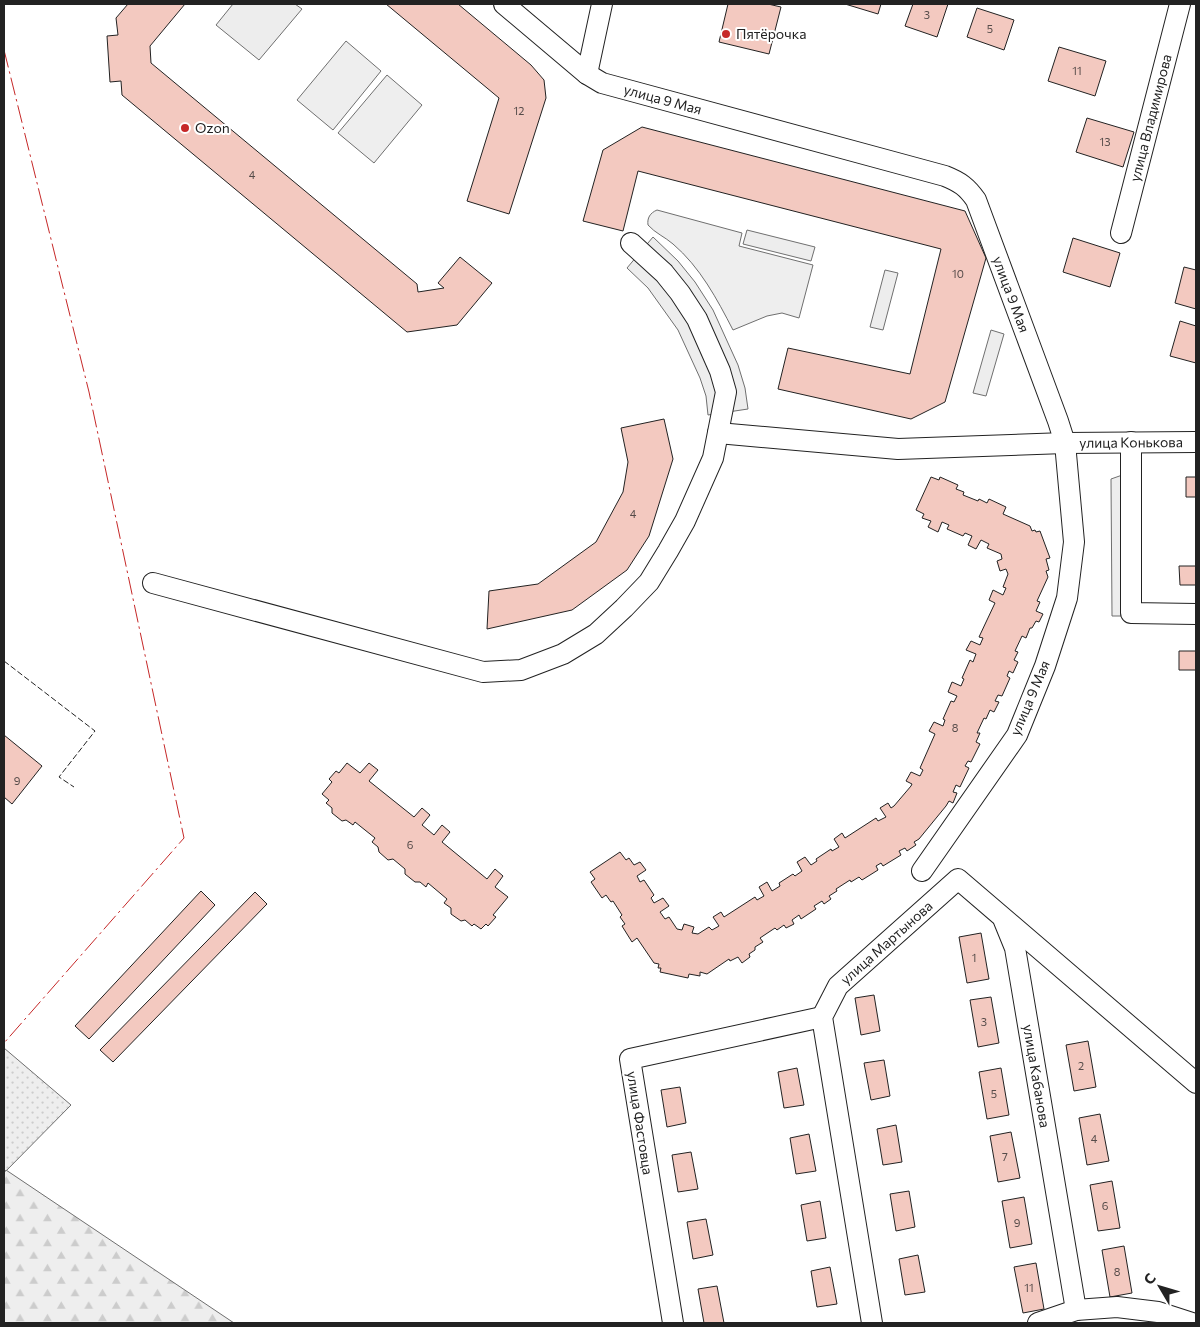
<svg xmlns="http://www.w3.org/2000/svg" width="1200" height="1327" font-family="Commissioner,sans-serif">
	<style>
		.grass { fill: url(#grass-dots); stroke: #6f6f6f }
		.forest { fill: url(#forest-firs); stroke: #6f6f6f }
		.park { fill: #eee; stroke: #6f6f6f }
		.parking { fill: #ededed; stroke: #6f6f6f }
		.building { fill: #f3c9c0; stroke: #222 }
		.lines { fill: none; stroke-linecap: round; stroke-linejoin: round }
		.minor-casing { stroke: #222; stroke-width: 22 }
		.minor { stroke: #fff; stroke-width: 20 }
		.fence { stroke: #222; stroke-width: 1; stroke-dasharray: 6 2.5; stroke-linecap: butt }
		.power { stroke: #c62828; stroke-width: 1; stroke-dasharray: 18 4 2.5 4; stroke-linecap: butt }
		.poi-dot { fill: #c62828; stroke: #fff; stroke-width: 2 }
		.labels { text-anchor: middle; stroke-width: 4; stroke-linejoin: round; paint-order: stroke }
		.number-label { font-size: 11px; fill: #564c4a }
		.poi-label { font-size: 14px; fill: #222; stroke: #fff; text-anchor: start }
		.street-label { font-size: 14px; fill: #222; stroke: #fff }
	</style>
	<defs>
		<pattern id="grass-dots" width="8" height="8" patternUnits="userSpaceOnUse" patternTransform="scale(1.25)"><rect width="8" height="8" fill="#eee"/><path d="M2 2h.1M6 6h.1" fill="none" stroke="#ccc" stroke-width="1.8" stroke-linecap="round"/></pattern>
		<pattern id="forest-firs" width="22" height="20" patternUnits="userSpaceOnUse" patternTransform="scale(1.25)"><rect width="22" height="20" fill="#eee"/><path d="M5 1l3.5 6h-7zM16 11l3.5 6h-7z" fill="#ccc"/></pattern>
	</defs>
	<rect width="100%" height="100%" fill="#fff"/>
	<path class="grass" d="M4,1048L71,1105L4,1173Z"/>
	<path class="forest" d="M6,1170L234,1323H4V1173Z"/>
	<path class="park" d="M346,41L381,71L333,130L297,100Z
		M387,75L422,105L374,163L338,133Z
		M657,210L742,233L739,246L813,265L799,318L782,313L767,316L733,330C717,299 700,267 673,244C665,237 655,233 648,225C647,218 650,213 657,210Z"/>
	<path class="parking" d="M233,4H295L302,9L259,60L216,25Z
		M747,230L815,247L811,261L743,244Z
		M653,237L678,261L695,282L713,310L738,365L745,388L748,409L708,415L706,396L700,378L678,330L648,288L627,268Z
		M885,270L898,273L883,330L870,327Z
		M991,330L1004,334L986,396L973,393Z
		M1128,473L1129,616H1112L1111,479Z"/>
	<path class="building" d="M128,4H185L150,46L151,63L417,284L418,292L444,288L438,283L460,257L492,283L457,325L407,332L122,95L121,81L110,82L107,36L118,35L116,18Z
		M386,4H458L531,65L544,80L546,98L509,214L467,201L499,98Z
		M728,4H768L781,7L769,54L719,42Z
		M845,4H881L878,14Z
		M913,4H948L937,37L905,26Z
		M977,8L1014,20L1004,50L967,37Z
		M1059,47L1106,61L1095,96L1048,81Z
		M1087,118L1134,132L1123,167L1076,152Z
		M642,127L965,211L986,258L945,402L911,419L778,389L788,348L910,374L941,249L638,171L623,231L583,221L603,150Z
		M1073,238L1120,253L1110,287L1063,272Z
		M1184,267L1196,270V309L1175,303Z
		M1180,321L1196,326V363L1170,356Z
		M664,419L673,459L649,536L627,570L572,610L487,629L489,591L538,584L596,542L623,492L628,462L621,428Z
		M931,477L939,480L940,477L958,485L956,489L964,492L963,495L978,501L979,499L987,503L989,499L1006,507L1003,514L1030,526L1032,531L1035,530L1036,532L1040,531L1050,558L1046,559L1049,570L1046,571L1048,577L1037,601L1040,602L1036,611L1043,614L1039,622L1036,621L1032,628H1030L1026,638L1022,636L1015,651L1018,652L1014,660L1018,662L1013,673L1009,671L1007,676L1010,678L1002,696L998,695L995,701L999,702L994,712L990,710L986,719L984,718L977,733H980L976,742L980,744L971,762L968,761L965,766L969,768L960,787L956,785L953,792L957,793L953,803L949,801L946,806L919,839L914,842L916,845L907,851L905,848L899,851L901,855L883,866L881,863L876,866L878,870L862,880L859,877L851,882L850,880L836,889L837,891L829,896L831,899L824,904L822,901L814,906L816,909L801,919L799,915L792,920L794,924L786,928L784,925L777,930L775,928L760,938L763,942L755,947V950L749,954L750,957L742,963L738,957L730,961L729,959L707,974L700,972V976L689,974L688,978L660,972L661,968H658L659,964L654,963L637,938L632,942L622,926L625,924L620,917L622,915L613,901L611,902L606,895L602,898L591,882L595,879L590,872L620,852L626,860L629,858L634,865L640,862L646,870L637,876L640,882L644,880L654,895L651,898L654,903L663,898L669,906L660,912L665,919L669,917L677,929L682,930L684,924L694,927L692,933L698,934L709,927L712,930L719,926L713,917L721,912L724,917L755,897L757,900L764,896L759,887L767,882L772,891L780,886L779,883L793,874L795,876L802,871L797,862L805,857L811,865L817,861L816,859L831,849L832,851L839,847L834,839L842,833L845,838L876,818L878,821L886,817L880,808L888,803L891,808L894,806L911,786L912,784L906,781L911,772L920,776L923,770L920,768L935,734L929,731L934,722L943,726L945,720L943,719L951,701L954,702L957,696L948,692L952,682L961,686L964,679L962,678L970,660L973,662L976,654L966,650L971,641L980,645L983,638L979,637L995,603L989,600L993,590L1003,595L1006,588L1003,587L1008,574L1006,569L1000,571L997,561L1002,559L1001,554L987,548L989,544L981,540L976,549L968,545L972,536L965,533L963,536L947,529L949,525L942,522L938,532L928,527L931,521L922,518L924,514L916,510Z
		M1186,477H1196V497H1186Z
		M1179,566H1196V585H1180Z
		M1179,651H1196V670H1179Z
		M4,735L42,766L12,804L4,797Z
		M347,763L360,773L369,763L378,770L369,781L414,817L422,808L430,815L422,825L434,835L442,825L450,832L442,842L487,879L495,869L503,876L495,887L508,897L493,915L496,917L488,926L486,924L481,929L474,924L472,926L465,920L461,921L451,914V908L444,903L447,899L428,883L426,887L420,882H415L405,874V869L393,859L388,860L379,852L378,847L372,842L375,838L355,822L353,825L346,820L342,821L332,813V808L326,803L329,800L322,794L332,782L329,779L336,771L339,773Z
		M201,891L215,905L89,1039L75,1026Z
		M255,892L267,904L113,1062L100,1050Z
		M981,933L989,979L967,983L959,937Z
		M874,995L880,1031L861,1035L855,998Z
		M991,997L999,1043L978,1047L970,1000Z
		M1088,1041L1096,1087L1074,1091L1066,1045Z
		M884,1060L890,1096L871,1100L864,1063Z
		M797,1068L804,1105L784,1108L778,1072Z
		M1001,1068L1009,1115L987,1119L979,1072Z
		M680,1087L686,1123L667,1127L661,1090Z
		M1100,1114L1109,1161L1087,1165L1079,1118Z
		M896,1125L902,1162L883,1165L877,1129Z
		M1011,1132L1020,1178L998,1182L990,1136Z
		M809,1134L816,1171L796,1174L790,1138Z
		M691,1152L698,1189L678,1192L672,1155Z
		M1112,1181L1120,1228L1098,1231L1090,1185Z
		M909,1191L915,1227L896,1231L890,1194Z
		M1024,1197L1032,1244L1010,1248L1002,1201Z
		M820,1201L826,1238L807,1241L801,1205Z
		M706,1219L713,1255L693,1259L687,1222Z
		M1124,1246L1132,1293L1110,1297L1102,1250Z
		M918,1255L925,1292L905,1295L899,1259Z
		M1036,1263L1044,1309L1023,1313L1014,1267Z
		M830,1267L837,1304L817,1307L811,1271Z
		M717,1286L724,1323H704L698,1289Z"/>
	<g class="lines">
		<g class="minor-casing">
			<g id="minor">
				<path id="s1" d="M504,4L587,74L602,83L945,176C960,182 967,187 976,200L1058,421L1065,443L1074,542L1067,598L1045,666L1017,735L922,871"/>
				<path d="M587,74L602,4"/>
				<path id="s2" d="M1121,233L1180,4"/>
				<path id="s3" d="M718,433L898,449L1065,443L1196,442"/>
				<path d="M1131,442V613L1196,614"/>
				<path d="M153,583L483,672L521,670L563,654L596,634L624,608L649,582L668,551L685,521L713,458L726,392L720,371L697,319L680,293L664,273L631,243"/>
				<path id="s4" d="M1004,921L1015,948L1076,1310"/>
				<path d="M673,1323L630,1059L822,1017"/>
				<path id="s5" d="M872,1323L822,1017L838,986L958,879L1196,1083"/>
				<path d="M1038,1323L1076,1310L1117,1307L1158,1312L1192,1323"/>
			</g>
		</g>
		<use href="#minor" class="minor"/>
		<path class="fence" d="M4,661L95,731L59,777L74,787"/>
		<path class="power" d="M4,50L89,392L184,838L4,1043"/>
	</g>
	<g class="poi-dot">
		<circle cx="726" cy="34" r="5"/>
		<circle cx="185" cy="128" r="5"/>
	</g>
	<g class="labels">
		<g class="number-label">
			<text x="927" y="19">3</text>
			<text x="990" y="33">5</text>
			<text x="1077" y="75">11</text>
			<text x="519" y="115">12</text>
			<text x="1105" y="146">13</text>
			<text x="252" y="179">4</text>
			<text x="958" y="278">10</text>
			<text x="633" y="518">4</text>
			<text x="955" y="732">8</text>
			<text x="17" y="785">9</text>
			<text x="410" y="849">6</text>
			<text x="974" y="962">1</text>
			<text x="984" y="1026">3</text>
			<text x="1081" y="1070">2</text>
			<text x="994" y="1098">5</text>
			<text x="1094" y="1143">4</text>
			<text x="1005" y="1161">7</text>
			<text x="1105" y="1210">6</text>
			<text x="1017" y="1227">9</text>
			<text x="1117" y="1276">8</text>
			<text x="1029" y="1292">11</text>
		</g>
		<g class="poi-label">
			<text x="736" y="39">Пятёрочка</text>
			<text x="195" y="133">Ozon</text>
		</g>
		<g class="street-label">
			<text dy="5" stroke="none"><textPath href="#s1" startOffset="189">улица 9 Мая</textPath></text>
			<text dy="5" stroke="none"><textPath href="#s2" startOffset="119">улица Владимирова</textPath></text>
			<text dy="5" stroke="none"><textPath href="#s1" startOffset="622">улица 9 Мая</textPath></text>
			<text dy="5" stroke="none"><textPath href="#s3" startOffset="414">улица Конькова</textPath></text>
			<text transform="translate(1030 698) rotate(-67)" y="5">улица 9 Мая</text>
			<text dy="5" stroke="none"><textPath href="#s5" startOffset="410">улица Мартынова</textPath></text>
			<text dy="5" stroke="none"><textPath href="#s4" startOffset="159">улица Кабанова</textPath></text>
			<text transform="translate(640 1123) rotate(81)" y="5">улица Фастовца</text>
		</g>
	</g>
	<rect width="1200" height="1327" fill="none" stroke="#222222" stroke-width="10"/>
	<g transform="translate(1160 1287) rotate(308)" stroke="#ffffff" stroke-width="4" paint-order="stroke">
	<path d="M0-4L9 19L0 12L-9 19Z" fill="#222222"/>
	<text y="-8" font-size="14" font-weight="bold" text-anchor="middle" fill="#222222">С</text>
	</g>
</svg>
